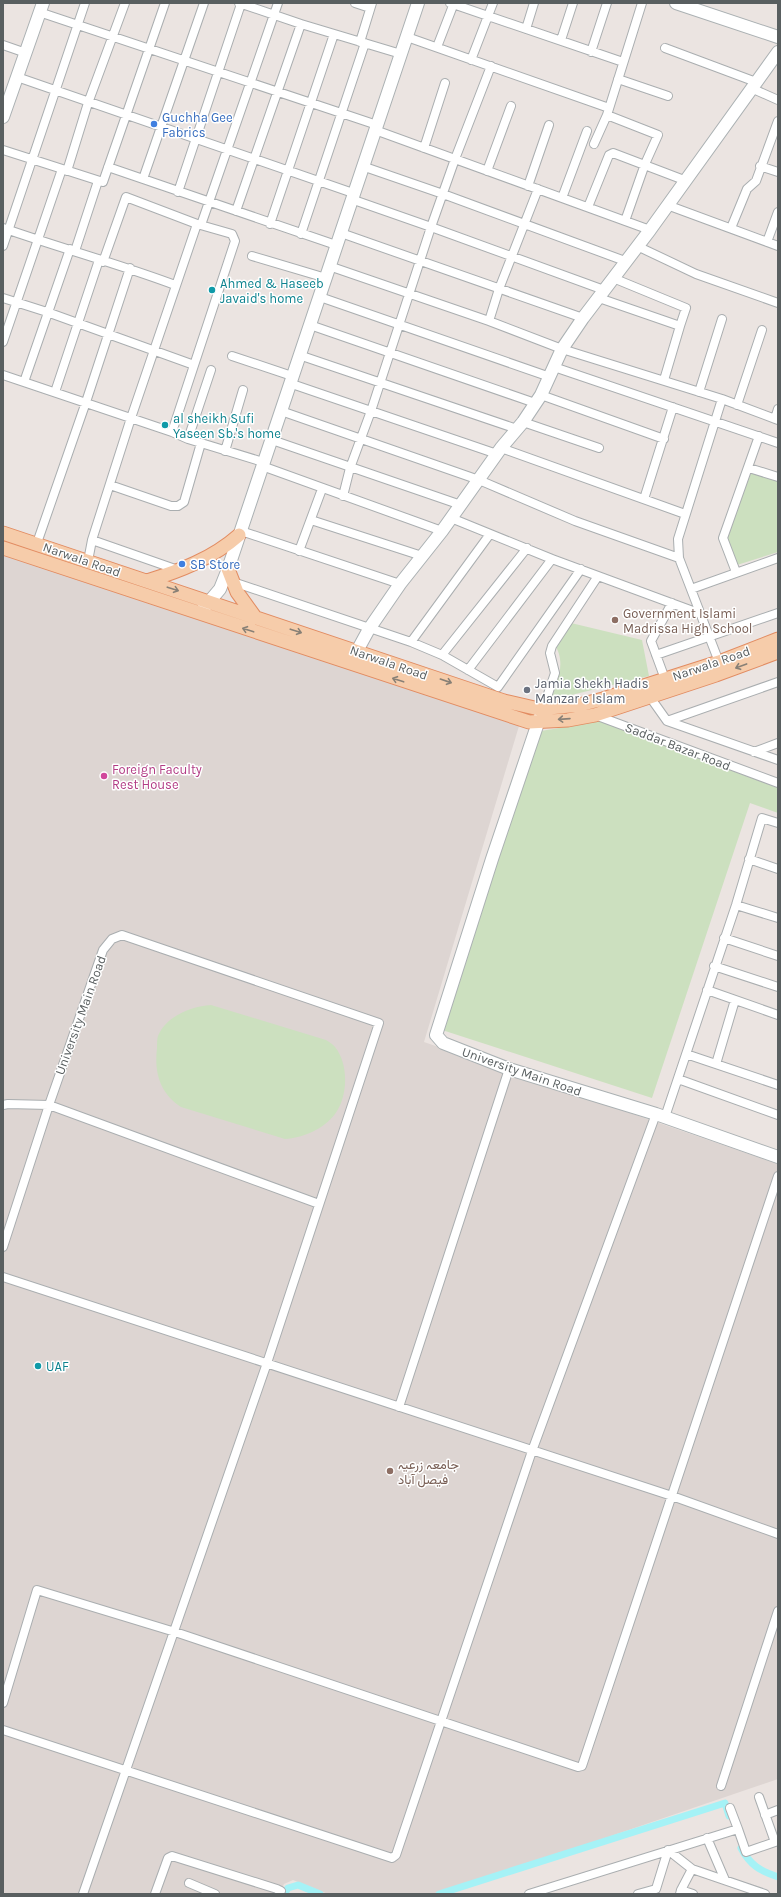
<svg xmlns="http://www.w3.org/2000/svg" width="781" height="1897" font-family="Karla,Vazirmatn,sans-serif">
	<style>
		.education { fill: #ddd5d2 }
		.green { fill: #cce0bf }
		.lines { fill: none; stroke-linecap: round; stroke-linejoin: round }
		.canal { stroke: #a5f2f6; stroke-width: 7 }
		.street-casing { stroke: #aaaeb0; stroke-width: 10 }
		.secondary-casing { stroke: #abb1b3; stroke-width: 14 }
		.primary-casing { stroke: #e28c62; stroke-width: 15 }
		.street { stroke: #fff; stroke-width: 8 }
		.secondary { stroke: #fff; stroke-width: 12 }
		.primary { stroke: #f6ccaa; stroke-width: 13 }
		.oneway { stroke: #888076 }
		.shop-dot { fill: #3f7fe0; stroke: #fff; stroke-width: 1.5 }
		.culture-dot { fill: #0f9aa8; stroke: #fff; stroke-width: 1.5 }
		.education-dot { fill: #8d6e63; stroke: #fff; stroke-width: 1.5 }
		.worship-dot { fill: #6b7280; stroke: #fff; stroke-width: 1.5 }
		.hotel-dot { fill: #d1479c; stroke: #fff; stroke-width: 1.5 }
		.labels { text-anchor: middle; stroke-width: 3; stroke-linejoin: round; paint-order: stroke }
		.shop-label { font-size: 13px; fill: #366cbe; stroke: #fff; text-anchor: start }
		.culture-label { font-size: 13px; fill: #0d838f; stroke: #fff; text-anchor: start }
		.street-label { font-size: 13px; fill: #595f60; stroke: #fff }
		.education-label { font-size: 13px; fill: #785e54; stroke: #fff; text-anchor: start }
		.worship-label { font-size: 13px; fill: #5b616d; stroke: #fff; text-anchor: start }
		.hotel-label { font-size: 13px; fill: #b23c85; stroke: #fff; text-anchor: start }
	</style>
	<rect width="100%" height="100%" fill="#ebe4e1"/>
	<path class="education" d="M3,553L519,726L424,1042L778,1164V1779L529,1864L432,1894H328L293,1880L284,1884L279,1894H3Z"/>
	<path class="green" d="M751,473L778,481V552L737,565L727,537Z
		M571,623L642,640L649,676L551,700C557,681 567,662 554,644Z
		M591,718L778,788V813L750,803L652,1098L442,1030L534,732C553,729 572,727 591,718Z
		M211,1005L326,1040C329,1042 333,1044 335,1047C349,1064 348,1097 335,1114C324,1129 303,1138 285,1139L181,1107C160,1093 154,1073 157,1048C157,1044 157,1039 158,1036C166,1016 192,1006 211,1005Z"/>
	<g class="lines">
		<path class="canal" d="M741,1848C750,1865 760,1871 778,1877
			M284,1894L288,1888L298,1885L320,1894
			M439,1894L725,1803L729,1816"/>
		<g class="street-casing">
			<path id="street" d="M239,3L301,24L401,54
				M355,3L370,8
				M450,3L623,62
				M39,12L377,125
				M526,29L534,3
				M407,37L609,108
				M561,40L573,3
				M360,42L372,3
				M3,45L26,53
				M437,47L454,3
				M665,48L756,82
				M591,52L607,3
				M471,60L493,3
				M17,77L353,193
				M618,79L668,96
				M751,88L778,100
				M375,130L650,230
				M594,144L607,115
				M424,148L445,83
				M3,150L103,182L165,3
				M362,166L443,194L625,261
				M760,166L778,172
				M108,167L336,245
				M67,171L88,103L125,3
				M487,171L511,106
				M143,179L204,3
				M528,186L549,125
				M178,192L241,4
				M562,198L587,131
				M351,199L431,227L604,290
				M667,205L778,246
				M588,207L609,155L613,153L684,180
				M236,211L301,24
				M625,221L645,164L658,135L607,115L642,3
				M270,224L334,34
				M201,225L278,3
				M3,228C60,248 119,264 175,285
				M731,228L747,189L756,181L778,121
				M341,233L583,318
				M301,234L365,43
				M767,242L778,212
				M3,246L85,3
				M637,246L696,274L778,303
				M75,251L98,181
				M252,256L326,278
				M103,262L126,197L197,224
				M329,266L489,321L562,349L722,399L778,420
				M613,278L686,308L680,326
				M320,297L550,377
				M3,298L47,312L194,365
				M599,298L680,326L664,380
				M489,321L499,289L538,189
				M310,325L535,403
				M3,342L62,169
				M299,355L517,429
				M232,356L292,376
				M554,367L778,443
				M3,375L172,432L188,439L263,462
				M24,382L70,249
				M289,383L497,454
				M55,392L99,260
				M699,392L722,319
				M541,395L664,439
				M737,405L762,330
				M281,411L479,480L575,521L679,558
				M775,419L778,409
				M523,422L599,448
				M188,439L211,370
				M272,440L461,505
				M501,448L685,514
				M225,451L243,390
				M262,466L442,531
				M749,468L778,477
				M110,485L171,506H178L184,502L201,443
				M343,496L350,468L371,411L431,227L455,159L491,66
				M644,499L673,407
				M451,518L552,559L701,614
				M311,520L422,556
				M241,531L400,584
				M92,540L178,570
				M37,543L86,402L130,268
				M299,551L322,489
				M88,561L92,540L131,418L197,224L232,234L235,241L172,432
				M736,572L723,538L759,436
				M233,582L411,642L442,655L498,687L581,569
				M691,589L778,558
				M411,642L490,534
				M442,655L527,548
				M656,655L778,613
				M719,662L679,558L678,539L722,399
				M468,670L552,559
				M665,679L651,641L672,603
				M650,697L667,721L778,760
				M543,709L555,673L550,653L552,646L598,576
				M595,715L778,783
				M667,721L778,682
				M754,752L778,743
				M749,859L778,869
				M736,905L778,918
				M724,938L778,956
				M714,966L778,987
				M707,990L778,1015
				M686,1054L778,1085
				M716,1064L735,1000
				M678,1079L778,1115
				M3,1105L8,1104L49,1105L319,1204
				M665,1117L736,905L762,818L778,823
				M3,1247L49,1105L103,950L112,939L122,935L379,1023L267,1363L83,1894
				M3,1277L672,1496L778,1534
				M399,1407L509,1069
				M3,1703L37,1590L175,1632L578,1767L582,1766L778,1176
				M3,1730L392,1858L396,1855L532,1451L656,1114
				M721,1786L778,1611
				M759,1797L775,1842
				M730,1808L738,1829
				M765,1815L778,1810
				M707,1838L725,1880
				M189,1883L215,1894
				M681,1890L692,1869
				M155,1894L168,1858L172,1856L277,1889L281,1891L279,1894
				M529,1894L738,1829L746,1852L778,1841
				M638,1894L656,1889L668,1850L692,1869L765,1894
				M680,1894L681,1890L693,1894"/>
		</g>
		<g class="secondary-casing">
			<path id="secondary" d="M676,3L778,37
				M3,117L43,3
				M203,609L220,589L228,569L418,3
				M357,651L369,629L400,584L442,531L501,448L523,422L541,395L562,349L583,318L650,230L778,52
				M541,714L492,859L436,1035L443,1043L509,1069L656,1114L778,1157"/>
		</g>
		<g class="primary-casing">
			<path id="primary" d="M3,533L504,701L539,709L579,705L603,699L719,662L778,639
				M3,548L529,722L568,720L595,715L716,675L778,652
				M228,569L237,592L255,617
				M147,581C180,571 213,558 239,535"/>
		</g>
		<use href="#street" class="street"/>
		<use href="#secondary" class="secondary"/>
		<use href="#primary" class="primary"/>
	</g>
	<defs><path id="oneway-shaft" d="M-6 0H5M1.5-3L5.5 0L1.5 3" fill="none" stroke-width="1.6" stroke-linecap="round" stroke-linejoin="round"/></defs>
	<g class="oneway">
		<use href="#oneway-shaft" transform="translate(173 589) rotate(18)"/>
		<use href="#oneway-shaft" transform="translate(248 630) rotate(-162)"/>
		<use href="#oneway-shaft" transform="translate(296 631) rotate(18)"/>
		<use href="#oneway-shaft" transform="translate(741 666) rotate(160)"/>
		<use href="#oneway-shaft" transform="translate(398 680) rotate(-162)"/>
		<use href="#oneway-shaft" transform="translate(446 681) rotate(19)"/>
		<use href="#oneway-shaft" transform="translate(564 719) rotate(176)"/>
	</g>
	<g class="shop-dot">
		<circle cx="154" cy="124" r="4"/>
		<circle cx="182" cy="564" r="4"/>
	</g>
	<g class="culture-dot">
		<circle cx="212" cy="290" r="4"/>
		<circle cx="165" cy="425" r="4"/>
		<circle cx="38" cy="1366" r="4"/>
	</g>
	<g class="education-dot">
		<circle cx="615" cy="620" r="4"/>
		<circle cx="390" cy="1471" r="4"/>
	</g>
	<circle class="worship-dot" cx="527" cy="690" r="4"/>
	<circle class="hotel-dot" cx="104" cy="776" r="4"/>
	<g class="labels">
		<g class="shop-label">
			<text x="162" y="122">Guchha Gee<tspan x="162" dy="15">Fabrics</tspan></text>
			<text x="190" y="569">SB Store</text>
		</g>
		<g class="culture-label">
			<text x="220" y="288">Ahmed &amp; Haseeb<tspan x="220" dy="15">Javaid's home</tspan></text>
			<text x="173" y="423">al sheikh Sufi<tspan x="173" dy="15">Yaseen Sb.'s home</tspan></text>
			<text x="46" y="1371">UAF</text>
		</g>
		<g class="street-label">
			<text transform="translate(82 559) rotate(19)" y="5">Narwala Road</text>
			<text transform="translate(389 662) rotate(19)" y="5">Narwala Road</text>
			<text transform="translate(711 663) rotate(-19)" y="5">Narwala Road</text>
			<text transform="translate(678 746) rotate(21)" y="5">Saddar Bazar Road</text>
			<text transform="translate(80 1015) rotate(-70)" y="5">University Main Road</text>
			<text transform="translate(522 1071) rotate(19)" y="5">University Main Road</text>
		</g>
		<g class="education-label">
			<text x="623" y="618">Government Islami<tspan x="623" dy="15">Madrissa High School</tspan></text>
			<text x="398" y="1469">جامعہ زرعیہ<tspan x="398" dy="15">فیصل آباد</tspan></text>
		</g>
		<g class="worship-label">
			<text x="535" y="688">Jamia Shekh Hadis<tspan x="535" dy="15">Manzar e Islam</tspan></text>
		</g>
		<g class="hotel-label">
			<text x="112" y="774">Foreign Faculty<tspan x="112" dy="15">Rest House</tspan></text>
		</g>
	</g>
	<rect width="781" height="1897" fill="none" stroke="#595f60" stroke-width="8"/>
</svg>
